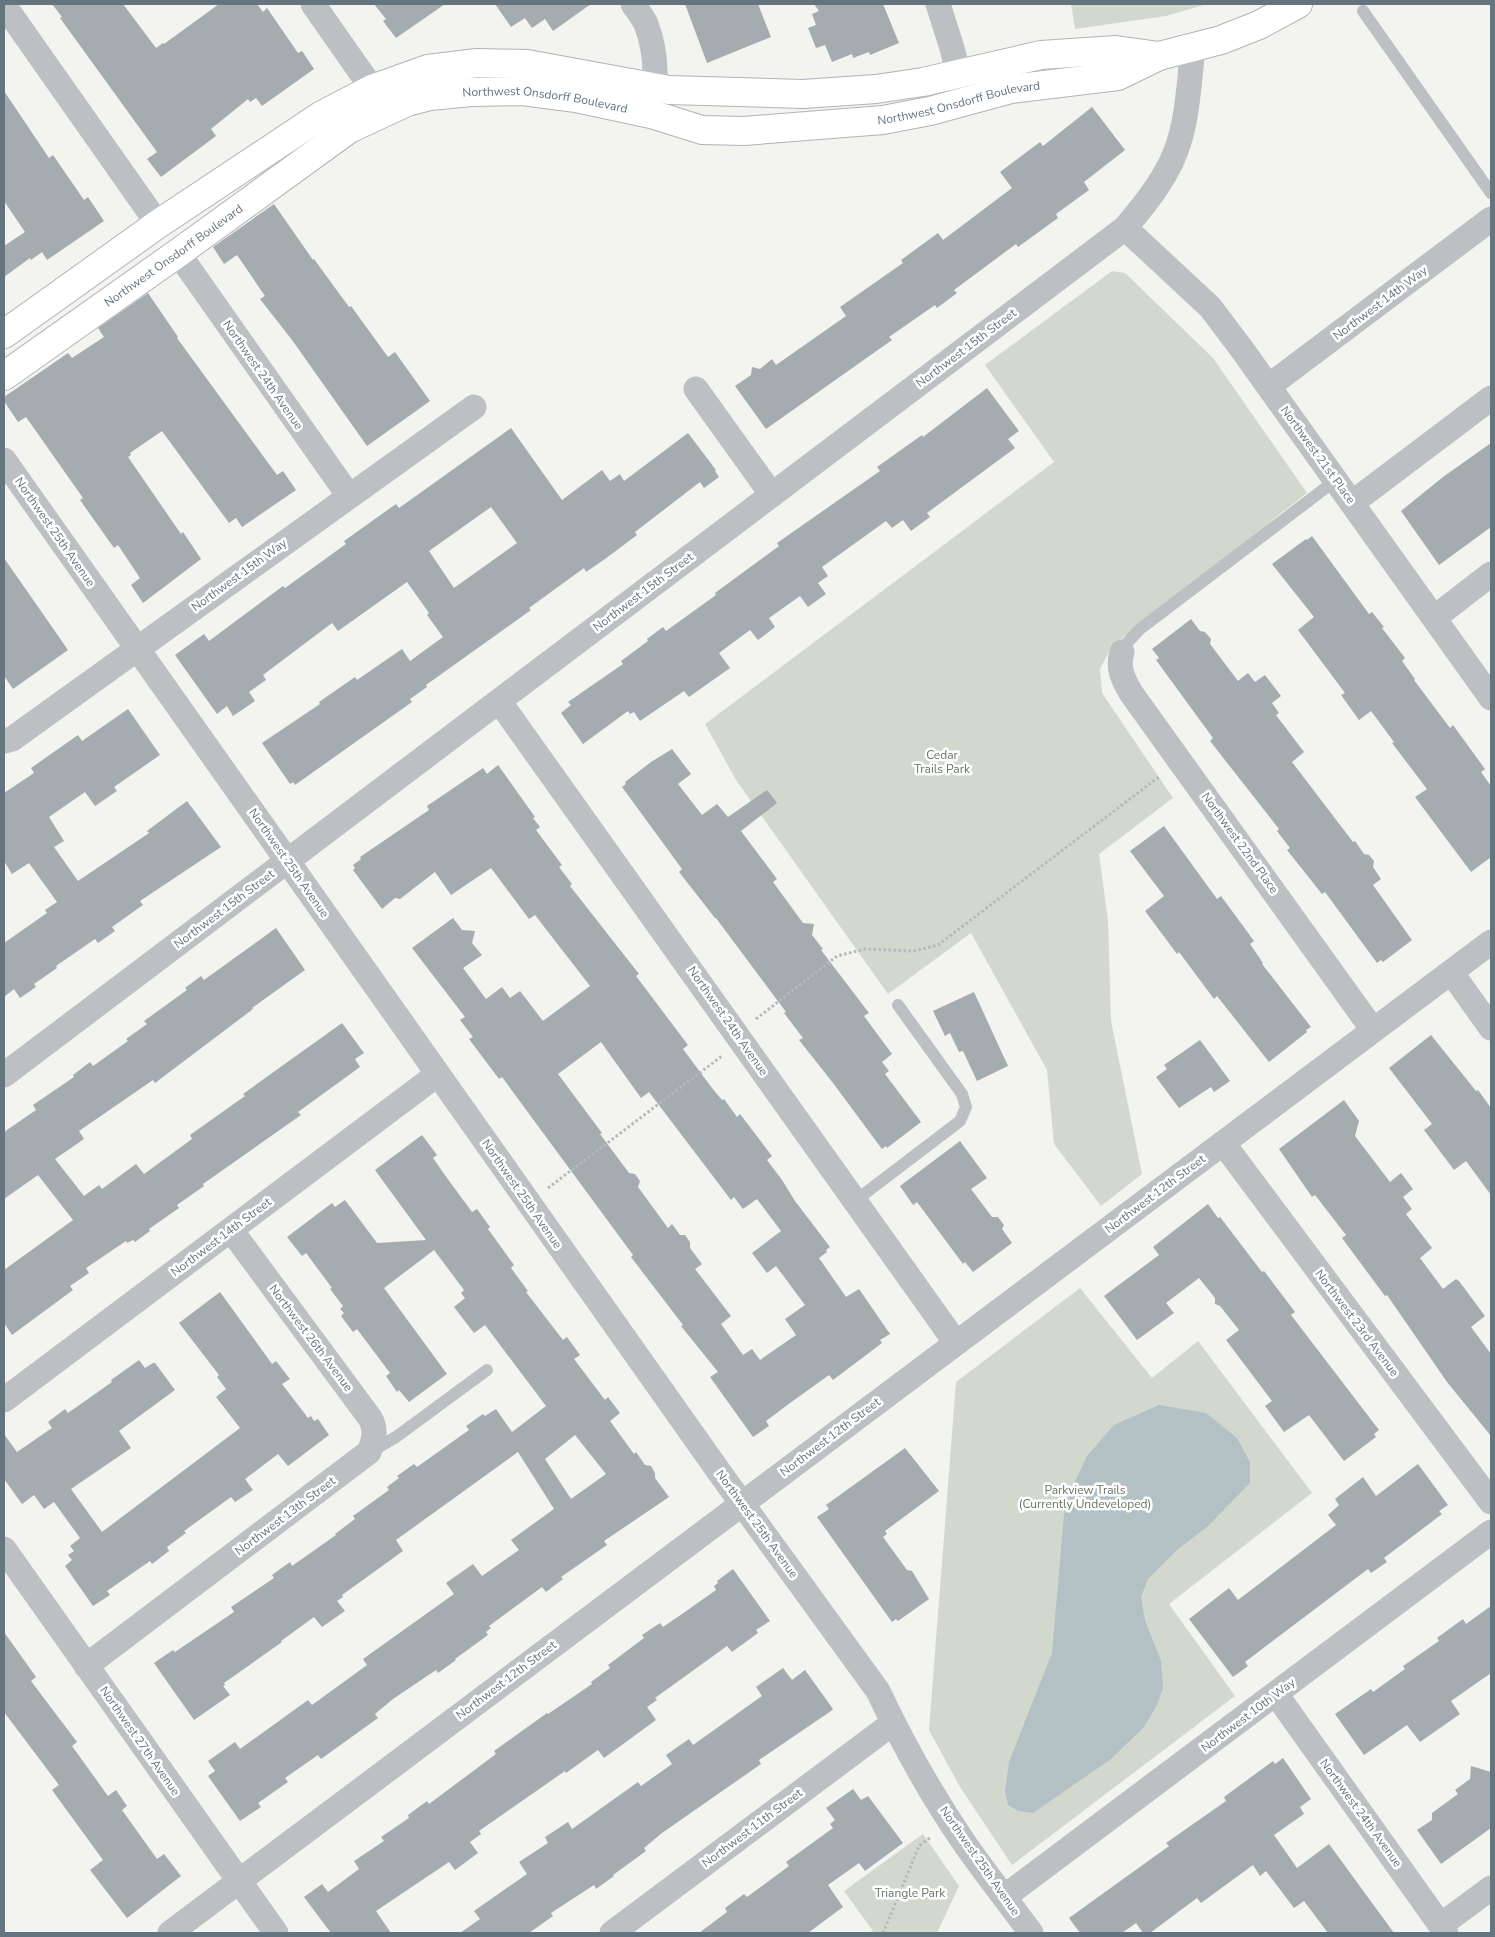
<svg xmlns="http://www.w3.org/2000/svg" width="1495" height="1937" font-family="'Nunito Sans',sans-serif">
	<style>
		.green { fill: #d3d8cf }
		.water { fill: #b3c0c4 }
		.building { fill: #a4acb0; fill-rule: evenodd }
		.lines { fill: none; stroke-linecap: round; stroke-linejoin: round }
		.secondary-casing { stroke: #afb4b8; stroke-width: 30 }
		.path { stroke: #b6b9bb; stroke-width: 3; stroke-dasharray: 2.5 2.5; stroke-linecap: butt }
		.lane { stroke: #bcc0c3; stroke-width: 12 }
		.street { stroke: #bcc0c3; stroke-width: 25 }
		.secondary { stroke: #fff; stroke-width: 28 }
		.labels { text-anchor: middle; stroke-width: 5; stroke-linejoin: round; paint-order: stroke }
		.street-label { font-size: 12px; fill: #64757f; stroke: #fff }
		.park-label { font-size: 12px; fill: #687762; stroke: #fff }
	</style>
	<rect width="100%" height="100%" fill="#f3f3ef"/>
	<path class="green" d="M1071,4H1207L1166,16L1075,29Z
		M1112,271L1125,273L1213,358L1307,493L1112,646L1100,669L1102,693L1173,798L1099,854L1108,921L1111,1021L1142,1174L1101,1206L1054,1144L1047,1070L971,933L888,994L736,780L705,724L1054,462L985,365Z
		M1080,1288L1152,1378L1198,1341L1312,1493L1169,1604L1235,1696L1012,1865L960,1787L929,1730L956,1382Z
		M923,1834L959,1886L937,1933H870L873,1931L844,1891Z"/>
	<path class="water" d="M1159,1405L1206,1413L1237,1438L1250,1462V1483L1207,1527L1178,1549L1148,1579L1141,1597L1145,1620L1161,1661L1163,1688L1157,1705L1144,1727L1111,1759L1033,1813L1018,1811L1008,1805L1005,1791L1009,1762L1052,1653L1065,1503L1087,1456L1114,1425Z"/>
	<path class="building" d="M52,4H123L156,48L163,43L164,44L219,4H257L263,12L267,8L298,53L302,51L314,69L262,106L256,98L250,102L248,99L211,129L216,136L161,177L147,159L157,152L60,18L62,17Z
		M374,4H445L396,38L383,21L386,19Z
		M495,4H591L553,31L545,19L532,28L525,18L511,27Z
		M685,4H758L771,37L707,63Z
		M814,4H883L899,43L870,55L869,52L853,58L852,54L832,62L825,45L816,48L808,28L816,25L812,14L819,11Z
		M4,91L49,158L53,155L84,200L88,197L104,221L47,260L42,252L31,260L30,258L4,277V246L25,232L4,201Z
		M1092,107L1125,150L1084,182L1089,190L1056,214L1058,218L1018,247L1016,244L954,290L957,293L937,308L935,305L889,337L892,340L766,429L735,386L751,375L752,367L760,369L772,359L776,365L846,316L840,307L903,263L901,260L938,233L943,240L1012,188L1000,172L1040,142L1043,146Z
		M274,204L313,260L314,259L349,307L351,306L388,357L395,352L430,401L367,446L292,340L260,299L265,296L237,255L224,264L213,247Z
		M148,293L178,337L177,338L277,475L283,471L296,490L242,527L236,518L229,523L162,431L130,453L131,455L128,457L181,534L183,532L201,559L143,603L131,585L140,578L118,545L114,548L80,500L83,498L26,417L18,422L4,401V397L68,353L72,358L104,337L98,328Z
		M987,388L1019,431L1008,439L1015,448L927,513L930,517L911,531L903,520L892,528L886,521L822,567L828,576L818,583L826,594L808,607L800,596L769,618L775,627L758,640L750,630L719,653L730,668L689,697L684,691L640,721L634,712L630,714L628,711L583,744L561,713L571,705L568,702L623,664L621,661L648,641L647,639L663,627L666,631L716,595L715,593L779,546L777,543L880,471L877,467L922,435L923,437Z
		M511,428L562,500L602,470L610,481L620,474L624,481L688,433L716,470L715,471L719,477L704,488L700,482L635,532L637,535L605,559L586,572L584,568L529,608L531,610L426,685L427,687L410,699L412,702L295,785L293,782L290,784L262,743L320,704L319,702L355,677L357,680L402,649L410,661L443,637L427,615L429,613L407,582L338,631L332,623L263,675L266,680L249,692L255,701L233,716L227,706L217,714L175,655L204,634L209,641L283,586L285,588L346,544L344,541L396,504L399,508ZM491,507L517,543L454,588L429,551Z
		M1491,443V527L1439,565L1401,511L1443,477Z
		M1312,536L1369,614L1372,612L1384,627L1382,628L1405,658L1402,661L1415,679L1414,680L1450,728L1453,725L1485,769L1481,772L1491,786V857L1471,872L1415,797L1427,789L1392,743L1394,742L1371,711L1359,720L1341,695L1345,693L1298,630L1314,617L1272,564L1306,539L1307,540Z
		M4,558L68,650L13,689L4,676Z
		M1191,619L1200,631L1205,632L1211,639L1210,644L1238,681L1248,673L1255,682L1265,675L1281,696L1272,703L1279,713L1276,715L1304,752L1292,762L1353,842L1355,841L1364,854L1369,855L1374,861L1373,867L1381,879L1373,885L1412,940L1383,962L1381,960L1377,963L1325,892L1322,894L1287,850L1290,848L1277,831L1279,829L1210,741L1213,738L1156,660L1159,658L1152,649Z
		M128,709L160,755L114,787L117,791L95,806L85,792L49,817L64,841L54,847L78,881L149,833L147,831L187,801L221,847L140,901L143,905L112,927L115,931L98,943L95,939L56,966L57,968L34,984L36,987L20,998L14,989L4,997V943L47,913L45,910L57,902L29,863L12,874L4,861V793L34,773L31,768L78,735L82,741Z
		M672,749L691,774L678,784L702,815L717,804L728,817L767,790L777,803L741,831L777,879L773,882L803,923L814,924L812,935L823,949L821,950L869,1013L864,1016L892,1054L882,1062L889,1071L885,1074L921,1122L887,1148L886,1146L882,1149L876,1141L833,1083L799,1040L803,1038L784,1013L786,1012L716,918H715L679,872L682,869L622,787L626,784L625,782L651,762Z
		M498,765L535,817L533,818L540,827L536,830L562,865L559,867L572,884L570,886L639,974L636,976L688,1045L683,1049L712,1088L722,1100L724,1099L737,1117L740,1114L772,1156L767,1160L782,1180L795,1201L830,1247L826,1250L827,1252L819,1258L846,1297L859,1289L890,1334L880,1340L882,1343L833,1380L829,1375L790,1403L766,1421L769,1426L753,1437L710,1377L718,1372L681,1326L683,1325L631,1257L633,1255L502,1077L499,1079L469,1039L473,1037L460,1020L465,1017L412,948L453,918L462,930L475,931L472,943L482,955L463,968L486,999L502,987L510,998L520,991L543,1021L590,986L535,915L529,919L491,868L451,895L435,872L400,899L395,898L382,909L353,870L355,868L353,865L361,859L360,857L429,810L427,806L483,768L487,774ZM601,1042L641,1098L649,1092L731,1200L734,1197L743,1209L757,1199L781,1231L752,1253L767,1273L776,1266L805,1305L785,1319L796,1335L760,1360L752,1349L743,1355L721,1324L731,1316L695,1269L702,1264L690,1248V1242L685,1235H680L672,1224L668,1228L638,1187L640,1181L635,1174L629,1173L600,1134L602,1133L558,1074Z
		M1164,826L1217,899L1221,896L1254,941L1250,944L1263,963L1262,964L1311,1027L1306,1030L1307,1032L1269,1062L1217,996L1214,999L1179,952L1177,954L1145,911L1164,896L1130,851Z
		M276,928L305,970L252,1008L253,1009L155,1083L153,1080L79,1131L84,1139L55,1159L84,1196L99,1185L102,1189L136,1164L144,1174L192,1139L190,1135L245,1096L243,1094L342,1023L364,1053L355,1059L360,1067L298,1112L301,1115L203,1184L204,1186L177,1205L179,1208L149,1229L150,1231L135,1242L133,1240L127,1243L126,1241L86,1268L89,1273L70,1286L73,1290L12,1335L4,1323V1270L73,1220L38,1175L4,1199V1132L36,1110L33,1105L74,1077L73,1075L90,1062L93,1066L128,1041L126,1039L147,1024L144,1021L187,990L185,988L201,976L204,980Z
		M974,992L1008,1066L977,1081L963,1051L959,1052L950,1033L945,1036L933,1011Z
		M1431,1035L1476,1091L1478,1090L1491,1108V1195L1466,1161L1454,1170L1424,1130L1432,1124L1389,1068Z
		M1200,1040L1230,1081L1214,1092L1211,1087L1179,1108L1156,1077L1167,1069L1164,1065Z
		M1344,1100L1359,1121L1355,1136L1390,1182L1401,1173L1413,1189L1403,1197L1412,1209L1406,1214L1432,1248L1420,1258L1443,1289L1456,1279L1459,1281L1485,1316L1471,1327L1491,1354V1436L1447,1382L1387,1295L1385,1296L1342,1238L1346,1235L1315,1195L1312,1197L1279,1149Z
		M422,1135L437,1155L433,1158L447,1178L472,1212L477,1209L490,1227L488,1229L514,1265L511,1268L528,1291L526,1292L563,1340L567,1337L580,1355L574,1359L605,1400L608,1397L620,1413L610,1421L634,1454L636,1452L645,1465L651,1466L655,1473V1478L669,1497L604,1541L607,1545L561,1577L563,1579L546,1592L542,1587L489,1626L491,1628L486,1632L488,1635L455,1659L456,1660L438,1673L436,1670L393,1699L375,1714L378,1718L321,1759L318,1755L285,1778L288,1782L258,1803L261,1807L240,1821L208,1776L215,1771L208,1761L235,1742L240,1749L308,1700L312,1705L367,1665L363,1659L454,1594L446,1583L473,1564L482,1576L519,1550L511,1540L554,1509L518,1452L396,1540L403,1551L342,1595L343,1597L337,1601L345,1611L322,1627L314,1617L281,1641L282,1642L224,1683L225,1685L223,1686L230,1695L194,1720L154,1663L173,1650L175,1652L234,1612L231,1607L274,1578L272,1575L290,1562L292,1566L336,1535L335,1534L355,1519L353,1516L389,1490L387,1487L399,1478L397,1476L414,1464L417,1467L469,1430L466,1426L483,1414L485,1416L496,1409L512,1432L546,1406L485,1325L474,1333L454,1307L465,1298L461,1293L464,1290L434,1250L384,1288L447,1374L409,1402L399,1390L397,1392L386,1376L390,1373L357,1329L353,1332L341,1316L344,1313L340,1309L343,1306L330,1289L332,1288L306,1253L302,1256L287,1237L332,1203L335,1207L345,1200L377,1243L426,1240L375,1170ZM575,1435L606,1474L571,1499L545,1459Z
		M960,1141L987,1178L971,1189L992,1217H998L1004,1225L1002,1229L1012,1243L973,1272L965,1262L963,1264L917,1202L913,1205L900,1186Z
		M1208,1204L1218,1218L1220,1217L1262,1272L1264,1271L1295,1312L1291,1315L1379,1430L1374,1434L1376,1437L1344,1461L1309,1415L1284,1432L1265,1406L1272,1401L1226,1340L1239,1330L1220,1306L1215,1304V1298L1199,1278L1166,1303L1174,1313L1137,1340L1104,1296L1159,1255L1153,1247Z
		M220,1292L272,1364L276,1361L290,1379L282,1384L308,1418L311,1416L314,1421L318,1419L329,1435L288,1466L278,1454L245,1479L253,1490L235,1502L231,1497L184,1531L186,1533L167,1547L169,1551L152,1564L150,1561L107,1591L110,1595L93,1606L65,1566L72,1560L68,1555L74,1551L70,1546L80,1538L54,1502L44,1509L34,1495L22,1504L4,1479V1434L17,1452L52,1428L48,1422L65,1409L68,1413L112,1382L111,1380L139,1360L145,1368L153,1363H155L175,1390L119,1431L131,1448L71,1489L102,1532L240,1428L216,1397L226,1389L217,1377L219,1375L179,1323Z
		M905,1448L939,1491L885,1531L887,1534L883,1537L907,1570L912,1571L929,1599L898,1621L896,1619L892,1622L817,1517L829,1509L826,1505Z
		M1418,1464L1448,1505L1439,1511L1442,1514L1384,1558L1387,1562L1371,1573L1368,1569L1245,1662L1248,1666L1233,1677L1189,1619L1229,1588L1238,1600L1336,1525L1328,1515L1339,1505L1335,1499L1363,1477L1376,1496Z
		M733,1569L770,1621L756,1630L758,1633L732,1652L727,1646L655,1698L657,1700L647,1707L656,1720L604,1758L598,1750L566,1773L565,1771L479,1831L481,1834L470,1842L478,1853L455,1870L449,1862L376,1911L391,1933H331L304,1897L322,1884L328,1892L359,1869L354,1861L384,1841L381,1837L409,1818L408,1815L427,1801L429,1804L496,1754L494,1751L547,1713L548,1714L592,1684L591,1682L610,1668L608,1665L644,1638L642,1635L660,1623L663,1627L682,1614L716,1590L714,1586L718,1583L717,1581Z
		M1491,1606V1673L1451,1701L1460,1714L1420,1742L1407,1725L1364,1755L1335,1714L1371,1689L1373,1692L1405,1669L1403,1666L1439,1641L1437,1638L1463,1619L1466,1624Z
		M4,1632L36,1677L31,1681L77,1742L72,1746L108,1796L116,1790L127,1806L122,1810L157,1859L164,1854L181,1876L127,1918L90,1870L103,1860L52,1790L59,1785L4,1712Z
		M783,1668L792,1680L805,1670L833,1709L831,1711L759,1760L761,1764L662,1833L644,1848L646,1851L613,1875L614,1876L596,1889L594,1885L551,1913L553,1916L529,1933H460L480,1919L474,1911L527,1874L519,1862L548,1843L545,1837L568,1822L572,1829L638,1782L641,1786L672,1764L666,1755L689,1739L693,1745L762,1696L756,1687Z
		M1283,1758L1311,1799L1300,1807L1304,1814L1274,1835L1297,1868L1329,1844L1394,1933H1328L1304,1901L1294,1908L1266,1871L1260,1876L1253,1865L1201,1903L1197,1898L1150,1933H1143L1136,1923L1122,1933H1080L1069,1918L1169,1846L1166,1843L1226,1801L1224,1797L1273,1761L1275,1764Z
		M1471,1766L1491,1772V1828L1441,1864L1417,1830L1432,1820V1813L1458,1794L1455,1790L1470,1779Z
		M853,1789L861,1800L868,1796L903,1843L865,1871L859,1863L828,1885L843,1907L808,1933H699L727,1912L725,1908L744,1894L747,1897L789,1866L786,1862L833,1828L830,1824L835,1820L826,1808Z"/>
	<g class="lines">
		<g class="secondary-casing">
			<g id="secondary">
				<path d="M4,334L158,224L322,115L372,89L428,69L477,63L527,64L669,90L803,94L876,89L923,82L1041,55L1116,50L1159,56"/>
				<path id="s1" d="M4,376L178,253L349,129L407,102L430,96L471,92L522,91L576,98L651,114L702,130L744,131L883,120L930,111L1011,89L1118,76L1159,56L1221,40L1259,25L1298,4"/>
			</g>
		</g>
		<path class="path" d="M756,1019L837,956L865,949L914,951L938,945L1160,776
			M548,1188L722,1056
			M883,1933L919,1846L931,1837"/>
		<path class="lane" d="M1363,11L1491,193
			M1122,652L1126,644L1140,629L1336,480
			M855,1201L960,1121L966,1107L962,1094L898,1005
			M370,1452L396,1437L487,1370"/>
		<path class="street" d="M313,4L383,104
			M633,4C637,10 643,17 646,24C656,50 657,80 652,107
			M938,4L952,48L963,94
			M4,5L158,224
			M1125,228L1210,307L1241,348L1491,698
			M178,253L349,496
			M1269,386L1491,219
			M696,389L772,495
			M4,460L722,1476L878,1691C903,1744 932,1796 965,1844C986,1874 1009,1903 1031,1933
			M1352,503L1491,398
			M1434,618L1491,574
			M1122,652C1117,668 1123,679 1131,693L1373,1030
			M499,701L956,1343
			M4,741L12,739L474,407
			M1451,972L1491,1028
			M4,1075L1125,228C1140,210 1155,192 1166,172C1188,135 1188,90 1193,48
			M1223,1143L1491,1502
			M4,1400L438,1074
			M4,1549L276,1933
			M86,1666L369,1452C374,1440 377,1430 370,1418L231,1230
			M1276,1694L1446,1933
			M1004,1897L1491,1532
			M1441,1925L1491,1888
			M170,1933L1491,942
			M612,1933L893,1723"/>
		<use href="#secondary" class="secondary"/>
	</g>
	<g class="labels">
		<g class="street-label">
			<text dy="4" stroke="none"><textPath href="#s1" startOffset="628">Northwest Onsdorff Boulevard</textPath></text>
			<text dy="4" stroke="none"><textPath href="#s1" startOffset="1048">Northwest Onsdorff Boulevard</textPath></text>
			<text dy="4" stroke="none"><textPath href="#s1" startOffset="208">Northwest Onsdorff Boulevard</textPath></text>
			<text transform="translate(1380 303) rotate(-37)" y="4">Northwest 14th Way</text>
			<text transform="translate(966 348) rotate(-37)" y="4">Northwest 15th Street</text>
			<text transform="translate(263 375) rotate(55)" y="4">Northwest 24th Avenue</text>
			<text transform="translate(1318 455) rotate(54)" y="4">Northwest 21st Place</text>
			<text transform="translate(55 532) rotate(55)" y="4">Northwest 25th Avenue</text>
			<text transform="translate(239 575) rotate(-36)" y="4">Northwest 15th Way</text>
			<text transform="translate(643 592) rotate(-37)" y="4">Northwest 15th Street</text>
			<text transform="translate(1240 843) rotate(54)" y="4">Northwest 22nd Place</text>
			<text transform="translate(289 863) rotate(55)" y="4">Northwest 25th Avenue</text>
			<text transform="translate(224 909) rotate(-37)" y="4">Northwest 15th Street</text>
			<text transform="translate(728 1021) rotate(55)" y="4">Northwest 24th Avenue</text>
			<text transform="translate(522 1194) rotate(55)" y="4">Northwest 25th Avenue</text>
			<text transform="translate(1155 1194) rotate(-37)" y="4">Northwest 12th Street</text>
			<text transform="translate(221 1237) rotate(-37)" y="4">Northwest 14th Street</text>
			<text transform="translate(1357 1323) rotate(53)" y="4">Northwest 23rd Avenue</text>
			<text transform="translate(311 1338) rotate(53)" y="4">Northwest 26th Avenue</text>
			<text transform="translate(830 1437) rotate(-37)" y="4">Northwest 12th Street</text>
			<text transform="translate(285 1516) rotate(-37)" y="4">Northwest 13th Street</text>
			<text transform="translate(757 1524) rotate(54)" y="4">Northwest 25th Avenue</text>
			<text transform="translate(506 1680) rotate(-37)" y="4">Northwest 12th Street</text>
			<text transform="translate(1248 1715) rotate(-37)" y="4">Northwest 10th Way</text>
			<text transform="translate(140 1741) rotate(55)" y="4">Northwest 27th Avenue</text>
			<text transform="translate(1361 1813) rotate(54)" y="4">Northwest 24th Avenue</text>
			<text transform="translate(752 1828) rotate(-37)" y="4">Northwest 11th Street</text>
			<text transform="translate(980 1861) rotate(55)" y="4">Northwest 25th Avenue</text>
		</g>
		<g class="park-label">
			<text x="942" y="759">Cedar<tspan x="942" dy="14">Trails Park</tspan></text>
			<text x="1085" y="1494">Parkview Trails<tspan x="1085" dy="14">(Currently Undeveloped)</tspan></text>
			<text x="910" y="1897">Triangle Park</text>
		</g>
	</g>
	<rect width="1495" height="1937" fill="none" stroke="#64757f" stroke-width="10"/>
</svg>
